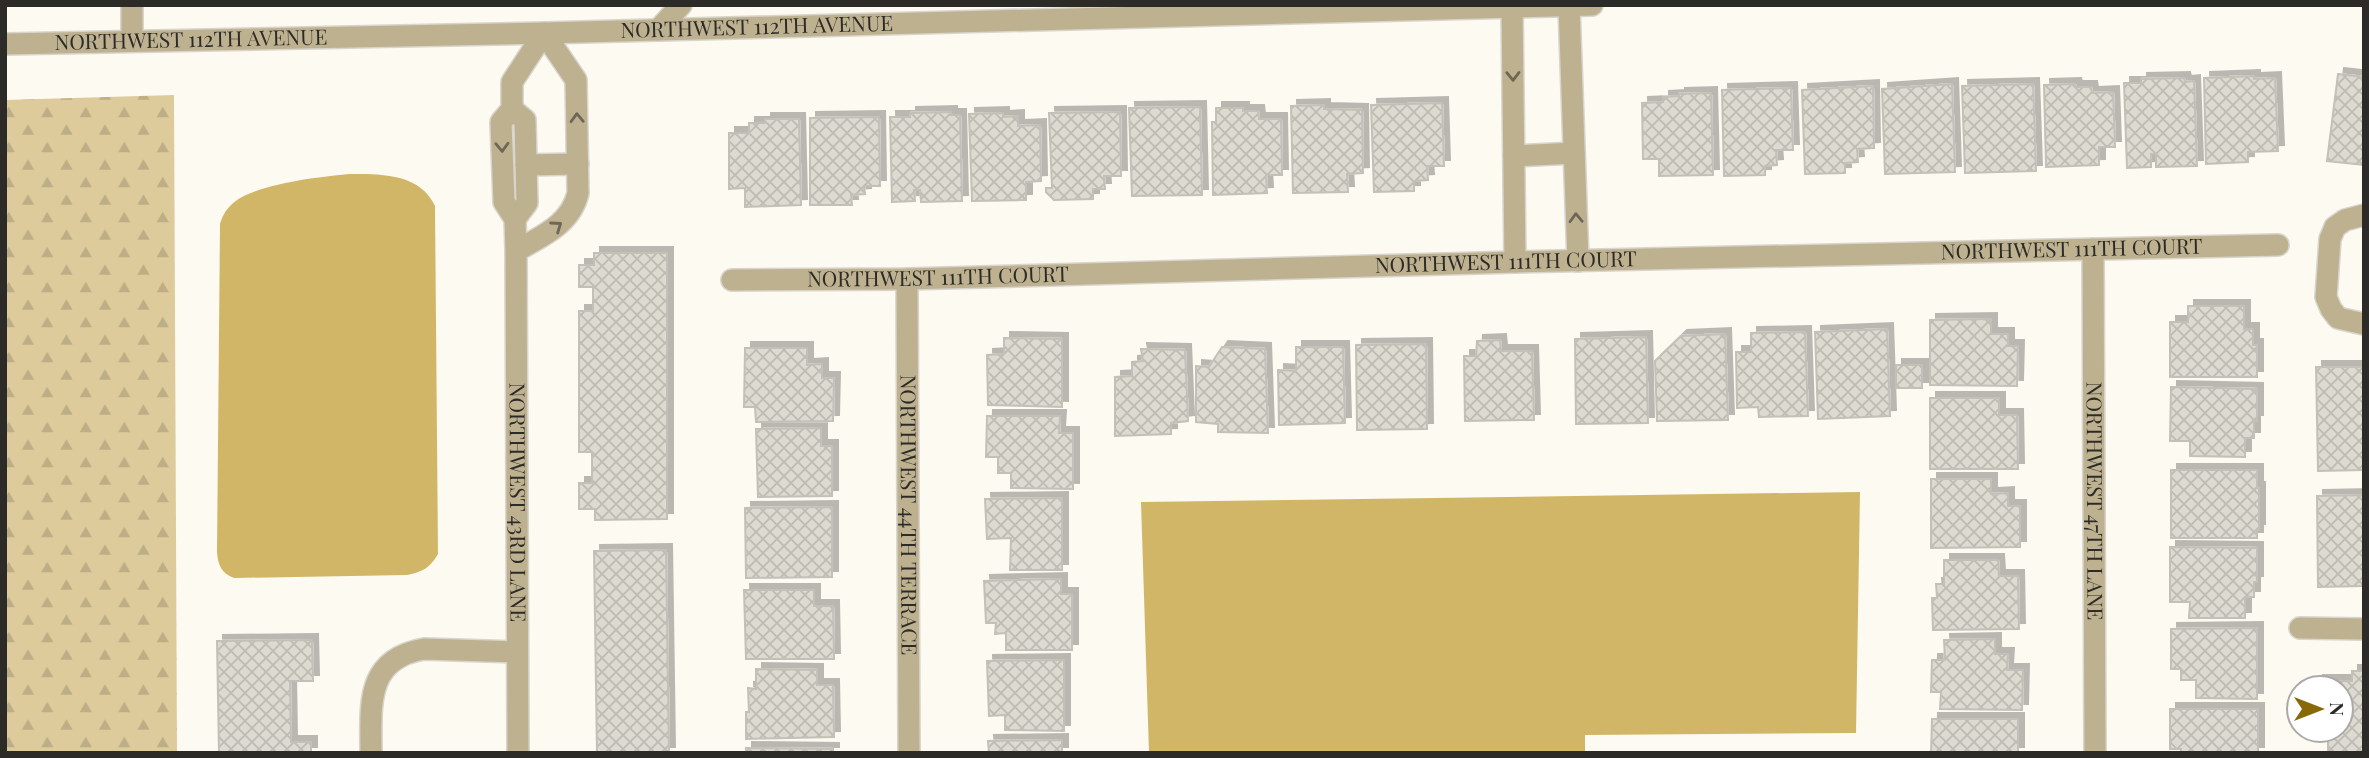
<svg xmlns="http://www.w3.org/2000/svg" width="2369" height="758" font-family="'Playfair Display',serif">
	<style>
		.forest { fill: url(#forest-firs) }
		.water { fill: #d2b668 }
		.building { fill: url(#building-cross-hatch); stroke: #c3c0b8; stroke-width: 2; filter: url(#shadow) }
		.lines { fill: none; stroke-linecap: round; stroke-linejoin: round }
		.minor-casing { stroke: #d8d5cd; stroke-width: 24 }
		.tertiary-casing { stroke: #d8d5cd; stroke-width: 24 }
		.minor { stroke: #bdb190; stroke-width: 21 }
		.tertiary { stroke: #bdb190; stroke-width: 21 }
		.oneway { stroke: #6e6757 }
		.labels { text-anchor: middle; stroke-width: 5; stroke-linejoin: round; paint-order: stroke }
		.street-label { font-size: 21px; fill: #2d2b28; stroke: #fff }
	</style>
	<defs>
		<pattern id="forest-firs" width="22" height="20" patternUnits="userSpaceOnUse" patternTransform="scale(1.75)"><rect width="22" height="20" fill="#ddcb9b"/><path d="M5 1l3.5 6h-7zM16 11l3.5 6h-7z" fill="#beae86"/></pattern>
		<pattern id="building-cross-hatch" width="8" height="8" patternUnits="userSpaceOnUse" patternTransform="scale(1.75)"><rect width="8" height="8" fill="#dddad1"/><path d="M0 0l8 8M0 8l8-8" fill="none" stroke="#bebbb3"/></pattern>
		<filter id="shadow"><feDropShadow dx="6" dy="-6" stdDeviation="0" flood-color="#0004"/></filter>
	</defs>
	<rect width="100%" height="100%" fill="#fdfaf1"/>
	<path class="forest" d="M174,95L177,753H5V100Z"/>
	<path class="water" d="M349,174C380,174 420,173 435,206L438,554C430,568 422,572 407,575L234,578C221,573 218,565 217,552L220,224C222,217 225,211 231,205C252,184 319,177 349,174Z
		M1860,492L1856,733L1585,735V753H1149L1141,502Z"/>
	<path class="building" d="M2338,74L2364,77V165L2327,161Z
		M2254,76V79L2275,78L2278,151L2248,152V162L2206,164L2204,78Z
		M2184,78L2185,82L2194,81L2197,166L2156,167V154H2151V167L2127,168L2124,83H2141V79Z
		M1952,84L1955,172L1885,174L1882,89Z
		M2033,84L2036,171L1965,173L1962,86Z
		M2075,84L2076,87H2091L2092,93L2113,92L2115,147H2099V165L2046,167L2044,85Z
		M1873,86L1874,148L1857,149L1858,162L1845,163V173L1805,174L1802,90Z
		M1791,88L1793,150H1776L1777,165L1765,166V175L1724,176L1722,90Z
		M1711,93L1713,175L1659,176V159H1643L1642,103L1663,102V97L1679,96V94Z
		M1442,103L1444,166H1427L1428,180L1414,181V191L1374,192L1371,105Z
		M1324,105V109L1362,110L1363,173L1347,174L1348,192L1293,193L1291,106Z
		M1200,107L1202,195L1132,196L1129,108Z
		M1216,108H1243V111H1258L1259,119H1281L1282,175H1266L1267,193L1213,195L1212,122H1216Z
		M951,112V115H960L962,201L921,202L920,190H914L915,201L892,202L890,117H910V113Z
		M1120,112L1121,176H1104L1105,189H1093V199L1054,200L1046,192V188H1052L1049,113Z
		M1003,113V117L1018,116V126L1040,125L1041,181L1026,182V200L972,201L969,114Z
		M879,117L880,186H864L865,194L851,195L852,205H810V118Z
		M765,119H799L801,205L745,207V188L729,189V133H749V123H765Z
		M594,253H667V519L595,520V509H579V483H592V452H579V311H593V287H579V265H594Z
		M2188,306H2244V329H2253V345H2257V377H2170V322H2188Z
		M1991,319V334H2008V346H2018L2017,386L1930,385V320Z
		M1887,329L1890,416L1818,419L1815,332Z
		M1805,332L1808,416L1759,417L1758,407L1737,408L1736,352H1751V333Z
		M1725,334L1728,420L1657,421L1655,361L1681,336Z
		M1646,337L1648,423L1576,424L1575,339Z
		M1004,338L1062,339V407L988,405L987,355L1004,354Z
		M1500,340L1501,351H1532L1534,420L1465,421L1464,356H1476L1477,341Z
		M1426,344L1427,429L1357,430L1356,345Z
		M1222,347L1265,349L1268,433L1218,432V424L1196,422V366L1209,367Z
		M1296,347H1343L1345,423L1279,425L1278,370L1296,371Z
		M745,348H807V365L822,364V378H834L833,421L756,422L755,407H744Z
		M1141,349L1185,350L1188,421L1171,423V434L1115,436V377L1132,376V362L1143,361Z
		M1896,365H1922V388H1896Z
		M2316,367H2364V470L2318,471Z
		M2171,387L2257,389V421H2254V438H2245V457L2190,456V441H2170Z
		M1930,398H1999V415H2017L2018,469H1930Z
		M987,416H1060L1059,433H1073V489L1011,488V473H998V457H986Z
		M821,428V446H832V496L758,497L756,429Z
		M2171,470H2257V488H2259V530H2257V538H2171Z
		M1931,479H1991V494L2008,493V506H2020V547L1931,548Z
		M2364,495V586L2318,587L2317,496Z
		M1062,498V570H1010L1011,538L987,539L985,499Z
		M832,507V577L746,578L745,508Z
		M2170,547L2257,548V582H2254V597H2245V618H2189L2190,602H2170Z
		M666,550L669,753H597L594,551Z
		M1944,560H1998L1999,576H2018L2019,629L1933,630L1932,598H1937L1936,584H1944Z
		M1061,579V594H1072V650H1006V633L995,634L996,623H986L984,581Z
		M744,590H814V606H833L834,659H746Z
		M2257,628V699L2196,698V680H2181V669H2171V629Z
		M1995,639V654H2008L2007,670H2023L2022,710L1940,709L1941,692H1931L1932,660H1945L1944,640Z
		M312,640L313,681H290L291,742H311V753H219L217,641Z
		M1064,660V731L1005,730V715L989,716L987,661Z
		M756,669L817,670V685H833L834,737L746,739V712H749L748,688L756,689Z
		M2352,671H2364V753H2328V740H2317V730H2341V688H2317V681H2352Z
		M2170,709H2258V753H2181V749H2170Z
		M1932,719H2018V753H1931Z
		M1062,740V753H989L988,741Z
		M746,748L833,749V753H746Z"/>
	<g class="lines">
		<g class="minor-casing">
			<g id="minor">
				<path d="M132,5V41"/>
				<path d="M1569,6L1578,261"/>
				<path d="M1512,8L1515,262"/>
				<path d="M658,30L681,5"/>
				<path d="M512,109L525,120L527,203L515,219"/>
				<path d="M1514,156L1574,153"/>
				<path d="M526,165L578,164"/>
				<path d="M2364,215L2345,220L2335,227L2330,239L2326,297L2331,309L2338,318L2364,324"/>
				<path id="s1" d="M2093,249L2095,753"/>
				<path id="s2" d="M516,251C542,236 571,224 578,193L576,80L544,33L512,82V109L501,122L504,202L515,219L516,251L518,753"/>
				<path id="s3" d="M907,279L909,753"/>
				<path id="s4" d="M732,280L907,279L1515,262L2278,245"/>
				<path d="M2300,628L2364,629"/>
				<path d="M371,753C371,705 365,659 424,649L517,652"/>
			</g>
		</g>
		<g class="tertiary-casing">
			<g id="tertiary">
				<path id="s5" d="M5,44L544,33L1592,5"/>
			</g>
		</g>
		<use href="#minor" class="minor"/>
		<use href="#tertiary" class="tertiary"/>
	</g>
	<defs><path id="oneway-chevron" d="M-2-3.5L2.5 0L-2 3.5" fill="none" stroke-width="1.6" stroke-linecap="round" stroke-linejoin="round" transform="scale(1.75)"/></defs>
	<g class="oneway">
		<use href="#oneway-chevron" transform="translate(1513 76) rotate(89)"/>
		<use href="#oneway-chevron" transform="translate(577 118) rotate(-92)"/>
		<use href="#oneway-chevron" transform="translate(502 147) rotate(88)"/>
		<use href="#oneway-chevron" transform="translate(1576 218) rotate(-92)"/>
		<use href="#oneway-chevron" transform="translate(557 226) rotate(-35)"/>
	</g>
	<g class="labels">
		<g class="street-label">
			<text dy="7" stroke="none"><textPath href="#s5" startOffset="752">NORTHWEST 112TH AVENUE</textPath></text>
			<text dy="7" stroke="none"><textPath href="#s5" startOffset="186">NORTHWEST 112TH AVENUE</textPath></text>
			<text dy="7" stroke="none"><textPath href="#s4" startOffset="1340">NORTHWEST 111TH COURT</textPath></text>
			<text dy="7" stroke="none"><textPath href="#s4" startOffset="774">NORTHWEST 111TH COURT</textPath></text>
			<text dy="7" stroke="none"><textPath href="#s4" startOffset="206">NORTHWEST 111TH COURT</textPath></text>
			<text dy="7" stroke="none"><textPath href="#s1" startOffset="252">NORTHWEST 47TH LANE</textPath></text>
			<text dy="7" stroke="none"><textPath href="#s2" startOffset="744">NORTHWEST 43RD LANE</textPath></text>
			<text dy="7" stroke="none"><textPath href="#s3" startOffset="236">NORTHWEST 44TH TERRACE</textPath></text>
		</g>
	</g>
	<rect width="2369" height="758" fill="none" stroke="#2d2b28" stroke-width="14"/>
	<g transform="translate(2320 709) rotate(90)"><circle r="33" fill="#ffffff" stroke="#abaaa9" stroke-width="2"/>
	<path d="M0-5L12 26L0 18L-12 26Z" fill="#876a07"/>
	<text y="-10" font-size="19" font-weight="bold" text-anchor="middle" fill="#2d2b28">N</text>
	</g>
</svg>
